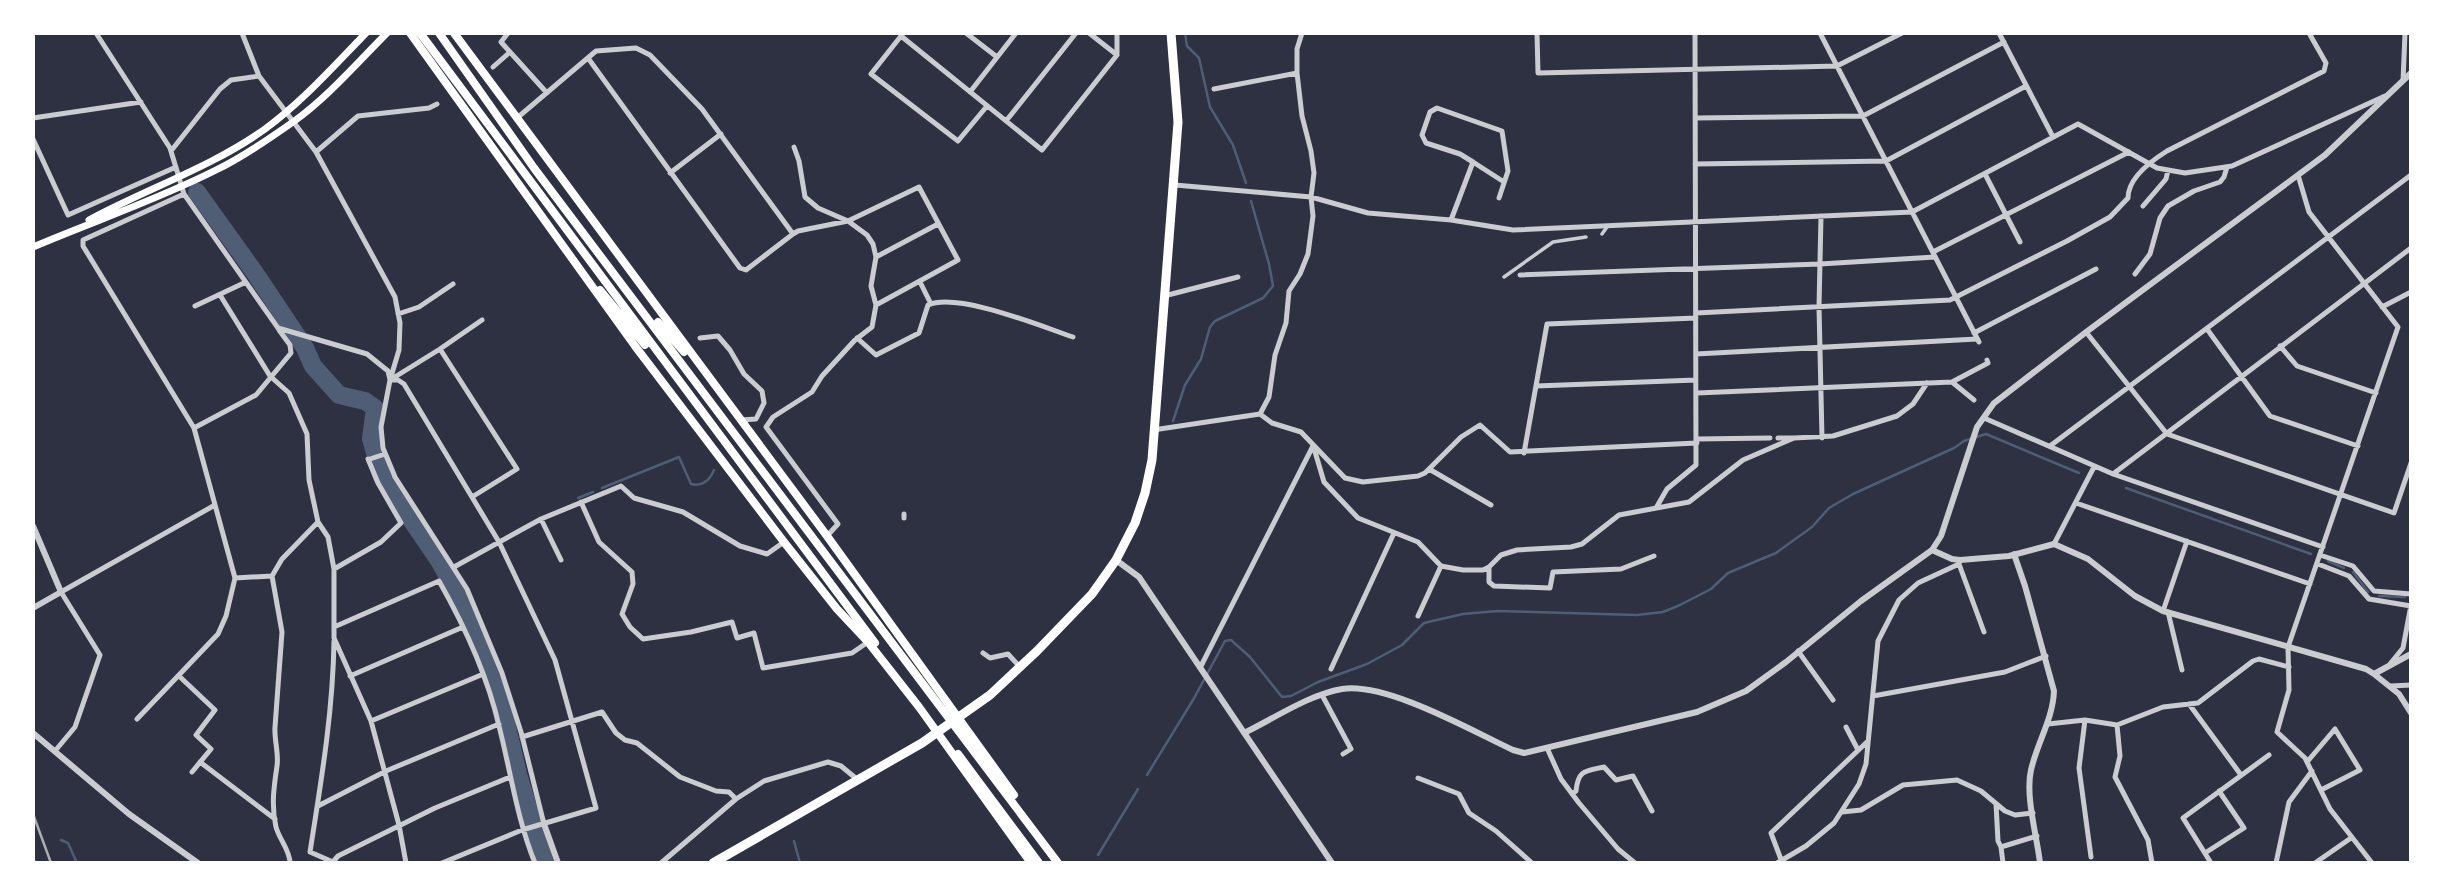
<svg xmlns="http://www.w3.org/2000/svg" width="2444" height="896" font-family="Literata,serif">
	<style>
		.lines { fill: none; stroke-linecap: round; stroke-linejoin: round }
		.stream { stroke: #4f5d75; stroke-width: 2.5 }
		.river { stroke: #4f5d75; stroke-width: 18 }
		.pedestrian { stroke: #caccd0; stroke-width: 3.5 }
		.minor { stroke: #caccd0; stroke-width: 5 }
		.tertiary { stroke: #caccd0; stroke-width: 6 }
		.secondary { stroke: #fff; stroke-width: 7 }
		.primary { stroke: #fff; stroke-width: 8 }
		.trunk { stroke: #fff; stroke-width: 9 }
		.rail { stroke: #abadb3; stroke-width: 2.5 }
	</style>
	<rect width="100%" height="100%" fill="#2d3142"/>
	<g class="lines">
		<path class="stream" d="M1185,33L1187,46L1199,58L1210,107L1233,145L1246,183
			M1173,421L1185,385L1201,359L1210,327L1215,321L1263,298L1273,286L1269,264L1251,201
			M602,488L679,457L691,484C702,487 710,480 714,470
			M2126,488L2311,554
			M578,498L593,492
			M2328,561L2344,568
			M443,568L445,566
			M2353,572L2368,592
			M2379,596L2405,597
			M1147,775L1193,700L1225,641L1231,640L1250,657L1282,697L1291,696L1318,682L1367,664L1402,645L1424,623L1463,614L1497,611L1637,615L1663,612L1680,605L1711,589L1728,573L1776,553L1812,527L1829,508L1853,494L1954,448L1964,441L1986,434L2079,473
			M61,840L68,843L77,863
			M794,841L800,863
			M1098,855L1138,789"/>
		<path class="river" d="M197,192L255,273L305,348L313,366L339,395L365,401L375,408L371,439L382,477L440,562L467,613L502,705L518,774L545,863"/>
		<path class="pedestrian" d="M1602,234L1607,227
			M1504,277L1553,242L1586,237"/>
		<path class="minor" d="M96,33L170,148L184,194L278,328L367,354L388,371L390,380
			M242,33L259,76L316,152L395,297L400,323L399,350L390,380L381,427L383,448L395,477L467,589L502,673L521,732L544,824
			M508,33L501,42L510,52
			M903,33L901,36L1042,150L1117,55V33
			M966,33L997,57
			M1089,33L1117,55
			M1537,33L1538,73L1837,66L1902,33
			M1820,33L1979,342
			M1999,33L2053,137
			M901,36L871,74L958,141L987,106
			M493,67L510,52L547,93
			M2403,81L2405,33
			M1214,89L1297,73
			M970,92L1016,33
			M33,118L141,102
			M517,118L596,51L636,48L650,55L702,109L793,234L746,270L740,268L588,58
			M1695,118L1863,116L2004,42
			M1006,121L1076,33
			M33,139L68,215L176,167
			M794,147L799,161L805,197L818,208L848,221L867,235L873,244L876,257L871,286L876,305L872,327L855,340L822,376L812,392L773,417L766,427L838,524L827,536
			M171,151L220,89L231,80L259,76
			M316,152L358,116L429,108L437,104
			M1473,162L1504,182
			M1695,164L1886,161L2026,86
			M670,173L721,134
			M1985,174L2020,242
			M2298,175L2309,212L2398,327L2288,647L2289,690L2277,732L2305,758L2330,809L2372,863
			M1175,185L1311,197L1368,213L1451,220L1513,230L1912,212L2078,124L2157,168L2185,173L2232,166L2385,96
			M184,194L83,240V246L194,428L235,578L272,576L282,559L318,522
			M2143,206L2166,179L2168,170
			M1821,216L1819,307L1822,438
			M1451,220L1473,162L1460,154L1426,143L1422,135L1430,112L1437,108L1502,131L1508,171L1499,198
			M793,234L798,231L848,221L919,187L958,260L876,305
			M1933,252L2129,152
			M876,257L938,224
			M2135,274L2150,254L2160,218L2168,206L2194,191L2220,182L2224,177L2227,167
			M1520,275L1820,264L1935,257
			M920,282L931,304
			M220,295L270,376L289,393L307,434L309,480L318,522L328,537L334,569V638L371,721L399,825L406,863
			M1164,296L1238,277
			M195,306L246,282
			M2382,307L2411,292
			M1696,313L1950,300L1956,297L2067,241L2110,217L2128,198C2128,178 2151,161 2167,151L2324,71L2326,63L2309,33
			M398,314L419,307L453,284
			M2207,329L2270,416L2358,446
			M2086,332L2167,434L2394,513L2411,463
			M1974,333L2096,269
			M700,338L718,336L730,350L744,374L762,391L764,403L756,419L740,420
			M857,338L876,355L919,333L928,305C958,292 1040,326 1073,337
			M2280,346L2297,366L2376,393
			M440,349L482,320
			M1696,354L1977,339
			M390,380H398L404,384L499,542L555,660L596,808L522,830L442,863
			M390,380L440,349L517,469L472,497
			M1952,382L1988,363L1987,360
			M1536,386L1696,380
			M1697,393L1952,382L1974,400
			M1260,414L1269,397L1275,355L1286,323L1289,291L1300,274L1308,254L1313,216L1311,197L1314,173L1311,151L1302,116L1297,73V49L1302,33
			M1984,418L2113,474L2411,248
			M194,428L256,395L291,353L290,345L279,330
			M1153,430L1260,414L1272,423L1301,432L1345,478L1363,482L1418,476L1425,473L1461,437L1480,425L1510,452L1697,443
			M1778,438H1793
			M1697,439L1770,438
			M1313,445L1324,482L1358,518L1418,542L1441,566L1463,570H1483L1489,567L1501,555L1517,550L1571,547L1582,544L1619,515L1689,502L1743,460L1794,438L1833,436L1897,416L1913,404L1927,383
			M2050,446L2411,175
			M1524,453L1547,324L1696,318
			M370,459L385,454
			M1429,469L1491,505
			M2113,474L2323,547
			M581,502L599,542L632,572L633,584L622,614L630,627L643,639L691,632L732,622L737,638L754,633L763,668L852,653L868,642
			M2076,503L2310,584
			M1656,508L1667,489L1696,465L1695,33
			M904,518V514
			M541,519L561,560
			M2054,544L2094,467
			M2320,555L2353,566L2374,591L2411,594
			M1959,564L1984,632
			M2318,564L2349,576L2369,599L2411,606
			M454,567L541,519L621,486L634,498L683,512L740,546L767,554L784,542
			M1489,567V582L1494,586L1550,588L1553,572L1621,569L1654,556
			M334,569L381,542L401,523L378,483L368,459
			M272,576L282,632L275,727C274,739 279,754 277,766C274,786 271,806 276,827C279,839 290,850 290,863
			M2163,611L2187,541
			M2168,612L2182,670
			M1418,616L1441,566
			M334,627L439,581C464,625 488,678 499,726C511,773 517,819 535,863
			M1798,651L1833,700
			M983,653L990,658L1008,654L1020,667
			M2390,664L2403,648L2411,605
			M1200,668L1313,446
			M1331,669L1394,533
			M179,676L215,710L196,735L211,749L192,772
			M350,676L463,627
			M2391,686L2411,685
			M1322,695L1351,749L1343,754
			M1873,696L2005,672L2046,656
			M2189,704L2241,775
			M137,719L218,634L226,616L235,578
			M2085,720L2079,768L2091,857
			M371,721L481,675
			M2048,724L2085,720L2117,725L2120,756L2115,777L2148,840L2152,863
			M2117,725L2163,707L2198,703L2253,661L2259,659L2289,667
			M1846,727L1858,750
			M522,737L602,712L616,733L625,740L637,743L680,777L716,791L729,792L736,799
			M1547,748L1561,779L1579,803L1618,849L1635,863
			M55,751L75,727L100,655L61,592L215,505
			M200,762L275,819
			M2307,762L2335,729L2360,770L2321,790
			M1418,778L1459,794L1469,813L1496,831L1532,863
			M1572,794L1576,791C1578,770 1585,771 1604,767L1616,780L1633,776L1652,811
			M1996,804L1998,841L2001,847
			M318,806L386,771L499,724
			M1842,812L1861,810L1903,785L1957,780L1981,791L2005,811L2015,815L2033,813
			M2205,853L2244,828L2219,791
			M333,862L310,852C321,782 333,712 334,641
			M1782,862L1771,833L1868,741
			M332,863L338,856L435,808L510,777
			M661,863L736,799L764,781L828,762L841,766L858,780
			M1777,863L1806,846L1834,823L1859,784L1866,764L1878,641L1899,600L1918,583L1959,564L1960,560
			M2003,863L2001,847L2037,836
			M2211,863L2183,818L2269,755
			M2276,863L2289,802L2312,771
			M2315,863L2351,838"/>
		<path class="tertiary" d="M33,526L61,592L33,608
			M1932,550L1952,559L1960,560L2009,556L2054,544L2088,559L2135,596L2163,611L2366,669L2374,674L2411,654
			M2014,554L2025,586L2054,691C2053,719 2037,743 2031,770C2025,796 2037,836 2040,863
			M1116,560L1139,577L1332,863
			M2374,674L2399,694L2411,713
			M33,733L129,814L198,863
			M1244,733C1275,718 1308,695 1342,689C1387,682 1472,731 1513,750L1524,753L1697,712L1746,691L1786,662L1861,601L1932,550L1941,536L1977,427L1994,403L2086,332L2325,155L2411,73
			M544,824L558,863"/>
		<path class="secondary" d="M89,220C146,189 212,167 265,129C302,102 334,66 366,33
			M33,247C94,221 157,200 216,170C243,157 269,139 293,122C328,97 357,63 387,33"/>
		<path class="primary" d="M410,33L635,346L784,542L837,609L868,642L919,707L1031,863
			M420,33L875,643
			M439,33L534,168L1058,863
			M454,33L827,536L1014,795
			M600,290L645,345
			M658,322L684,352
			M958,754L1039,863"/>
		<path class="trunk" d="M713,863L922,743L990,695L1037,651L1092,594L1116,560L1135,523L1145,493L1152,460L1178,122L1171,33"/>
		<path class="rail" d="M33,814L51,863
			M33,858L35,863"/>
	</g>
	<rect width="2444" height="896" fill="none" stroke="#ffffff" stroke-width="70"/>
</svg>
